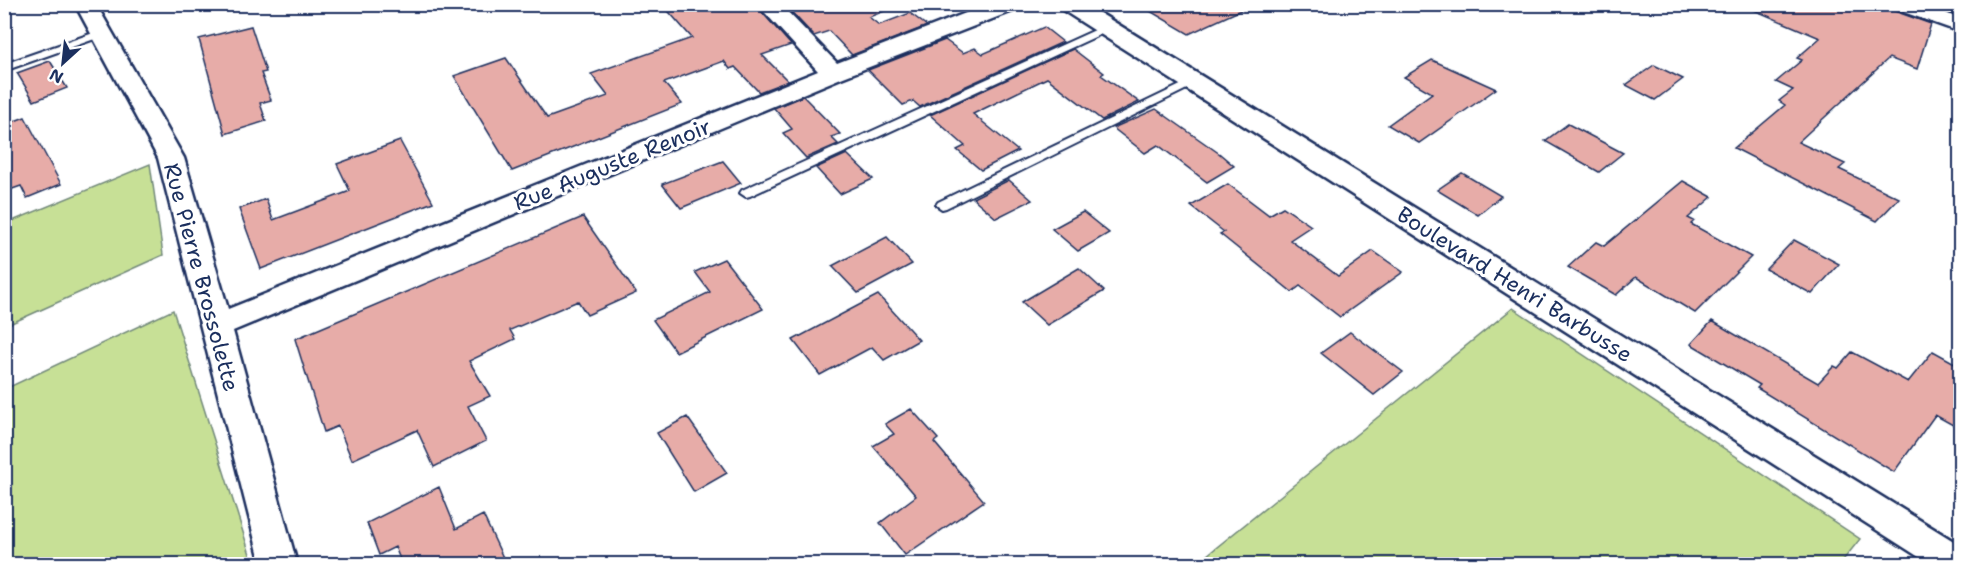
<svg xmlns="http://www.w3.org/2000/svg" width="1965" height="569" font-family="'Shantell Sans',sans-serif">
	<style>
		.green { fill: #c7e096; stroke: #71887a; stroke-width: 1.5 }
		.building { fill: #e7aca8; stroke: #1b2f5e; stroke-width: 1.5 }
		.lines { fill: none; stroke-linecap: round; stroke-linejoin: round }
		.service-casing { stroke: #1b2f5e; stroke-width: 4 }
		.minor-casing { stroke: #1b2f5e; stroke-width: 5 }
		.service { fill: #fff; fill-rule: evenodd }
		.minor { fill: #fff; fill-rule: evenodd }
		.labels { text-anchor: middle; stroke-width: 6; stroke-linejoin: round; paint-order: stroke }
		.street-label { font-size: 22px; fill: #1b2f5e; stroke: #fff }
	</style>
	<rect width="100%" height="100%" fill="#fff"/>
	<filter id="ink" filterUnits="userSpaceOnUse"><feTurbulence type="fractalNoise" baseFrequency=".0167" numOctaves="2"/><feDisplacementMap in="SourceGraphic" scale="12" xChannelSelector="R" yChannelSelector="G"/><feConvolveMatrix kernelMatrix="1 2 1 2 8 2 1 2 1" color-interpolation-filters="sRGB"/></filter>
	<g filter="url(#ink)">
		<path class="green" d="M150,164L163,255L5,326V224Z
			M1513,308L1860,539L1840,564H1196Z
			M173,310L253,564H5V389Z"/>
		<path class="building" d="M662,4H755L791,45L762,55L788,81L759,92L735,67L730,69L724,61L664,83L682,104L512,171L454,76L506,58L547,118L608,96L591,74L692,38Z
			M784,4H891L892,8L869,17L879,25L910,13L927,26L852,55L829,31L814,36Z
			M1138,4H1254L1189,34Z
			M1740,4H1891L1894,11L1931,24L1917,69L1889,58L1798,142L1845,164L1839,169L1899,198L1877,221L1734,148L1785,105L1779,101L1793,90L1776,82L1802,60L1797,58L1820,38Z
			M251,26L266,72L261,73L271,100L260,103L266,121L225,134L199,39Z
			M1044,27L1063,42L920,107L913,101L903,105L868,70L945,40L963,53L975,48L983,54Z
			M1073,49L1104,73L1101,75L1139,102L1102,120L1047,78L973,114L1018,151L981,170L957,150L965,146L930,115Z
			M1432,60L1496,89L1419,143L1388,125L1432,93L1404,77Z
			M50,61L67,88L34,101L17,73Z
			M1654,65L1683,79L1655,100L1626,85Z
			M803,96L840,134L831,137L838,144L806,158L783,133L792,129L774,108Z
			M1156,109L1220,154L1234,166L1207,182L1158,145L1145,153L1113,128Z
			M25,117L61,184L27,198L21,186L4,192V125Z
			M1568,124L1623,153L1599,172L1545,141Z
			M400,141L433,202L261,269L239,209L266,199L273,220L350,191L337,164Z
			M847,154L873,179L840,194L816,168Z
			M723,161L741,183L681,208L662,184Z
			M1462,173L1501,196L1478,215L1437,190Z
			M1009,180L1032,200L996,218L973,198Z
			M1683,181L1712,197L1688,218L1694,221L1691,224L1751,257L1695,313L1636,277L1616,295L1568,267L1596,242L1604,246Z
			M1228,184L1269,215L1283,207L1311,226L1290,240L1338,276L1373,251L1403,272L1340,317L1300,286L1292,292L1220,234L1224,232L1191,206Z
			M1083,212L1109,233L1078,251L1052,229Z
			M583,217L636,293L587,315L578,301L510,330L515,339L469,361L490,396L468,406L486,441L434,467L417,430L352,460L338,426L324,432L295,339Z
			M887,237L912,264L858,293L832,266Z
			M1794,240L1839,264L1812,294L1766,269Z
			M724,259L763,309L676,352L653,320L710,292L695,272Z
			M1079,268L1104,291L1047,325L1022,302Z
			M878,295L919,340L884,360L872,347L820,375L793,340Z
			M1712,321L1818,383L1834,366L1838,368L1852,352L1908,382L1933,351L1960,366V429L1935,415L1894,472L1757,388L1760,385L1691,344Z
			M1350,332L1403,372L1374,395L1321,353Z
			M911,409L938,439L934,442L984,501L905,555L880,523L916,496L873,446L894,434L885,424Z
			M687,417L727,473L694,492L657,433Z
			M439,487L456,529L483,515L506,564H402L395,547L379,555L367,523Z"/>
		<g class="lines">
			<g class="service-casing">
				<path id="service" d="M1106,25L1110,26V30L750,196L746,197L740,193L742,190Z
					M102,30L106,31V35L4,71V64Z
					M1193,79L1197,80V84L946,208L942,209L936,205L938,202Z"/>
			</g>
			<g class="minor-casing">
				<path id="minor" d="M75,4H96L184,158L228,309L818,71L757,4H780L837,63L989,4H1020L1018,9L841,78L233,331L297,564H261L158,158Z
					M1059,4H1085L1960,545V564H1930L1061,9Z
					M1893,4H1924L1960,19V32L1895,9Z"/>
			</g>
			<use href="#service" class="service"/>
			<use href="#minor" class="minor"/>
		</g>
	</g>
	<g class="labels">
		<g class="street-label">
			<text transform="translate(612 164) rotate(-22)" y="8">Rue Auguste Renoir</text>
			<text transform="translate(202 277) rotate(75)" y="8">Rue Pierre Brossolette</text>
			<text transform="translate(1515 284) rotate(32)" y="8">Boulevard Henri Barbusse</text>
		</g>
	</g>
	<rect width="1965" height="569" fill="none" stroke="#fff" stroke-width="24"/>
	<rect x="12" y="12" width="1941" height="545" fill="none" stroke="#1b2f5e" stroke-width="2" filter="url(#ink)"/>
	<g transform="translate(63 63) rotate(207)" stroke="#ffffff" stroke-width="4.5" paint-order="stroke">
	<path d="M0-4.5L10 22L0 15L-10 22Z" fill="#1b2f5e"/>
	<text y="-9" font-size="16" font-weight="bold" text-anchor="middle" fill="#1b2f5e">N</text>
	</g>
</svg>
